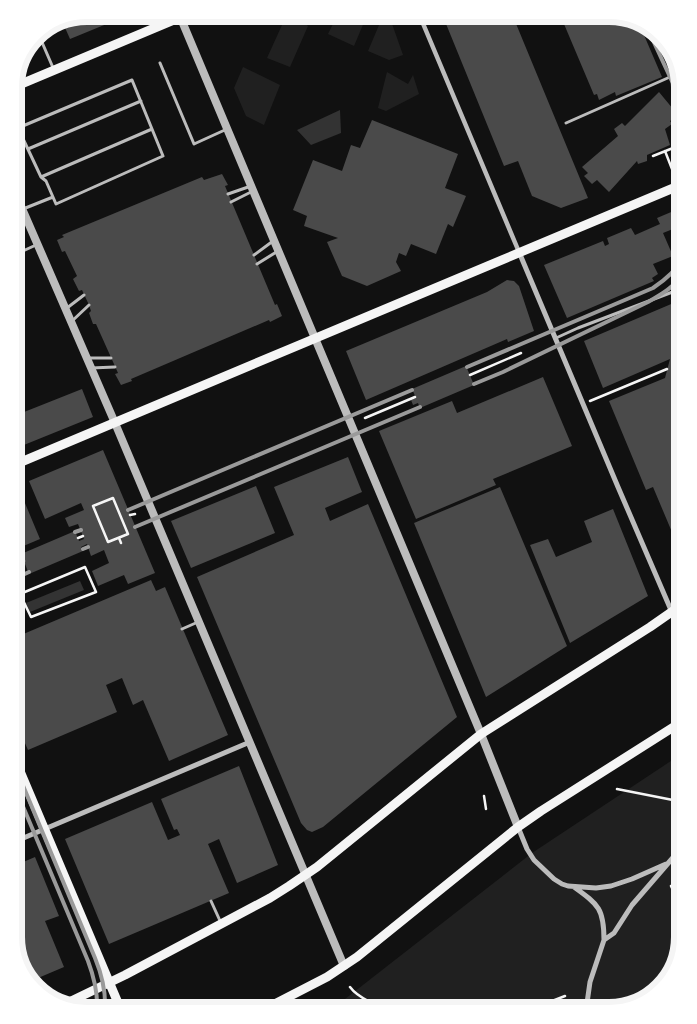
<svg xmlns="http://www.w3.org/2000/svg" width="697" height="1024" font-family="Literata,serif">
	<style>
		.green { fill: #202020 }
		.water { fill: #333 }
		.building { fill: #4a4a4a }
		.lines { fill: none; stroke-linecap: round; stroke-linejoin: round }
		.path { stroke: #f5f5f5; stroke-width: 2.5 }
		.service { stroke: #bcbcbc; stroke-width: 3 }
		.pedestrian { stroke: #bcbcbc; stroke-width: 4.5 }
		.minor { stroke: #bcbcbc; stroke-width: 5 }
		.tertiary { stroke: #bcbcbc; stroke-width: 8 }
		.secondary { stroke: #f5f5f5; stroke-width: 9 }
		.primary { stroke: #f5f5f5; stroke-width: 9 }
		.rail { stroke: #9a9a9a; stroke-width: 4 }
		.rim { fill: none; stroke: #f5f5f5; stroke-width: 6 }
	</style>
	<rect width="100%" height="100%" fill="#111"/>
	<path class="green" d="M287,14H293L308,26L290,67L267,58Z
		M338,14H351L365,20L354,46L328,34Z
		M382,18L391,21L403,55L389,60L368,51Z
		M243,67L280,85L264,125L246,116L234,88Z
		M387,72L408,84L413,75L419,94L386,111L378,108Z
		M683,753V937L673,974L646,1000L610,1010H324L345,999L532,853Z"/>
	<path class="water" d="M340,110L341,133L311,145L297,130Z
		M80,581L84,590L30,612L26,603Z"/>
	<path class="building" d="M88,14H131L70,39L63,23Z
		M442,14H512L588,198L561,208L532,196L518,161L504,166Z
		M587,14H614L638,21L662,77L616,96L615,92L599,100L597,94L594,95L564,24Z
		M659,92L678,115L670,121L672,124L665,129L670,145L647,155V161L638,164L637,161L609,192L597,180L592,184L584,176L588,173L582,167L618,136L614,129L622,123L625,126Z
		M372,120L458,154L445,188L466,196L453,227L448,224L436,254L411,244L406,256L399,253L396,262L401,271L367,286L342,276L327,242L338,238L304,226L307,216L293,210L313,160L342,171L351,145L360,148Z
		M222,174L228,185L225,186L254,255L275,305L277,304L282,316L270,322L269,320L131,379L132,381L121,385L115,374L118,373L96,324H93L89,313L91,311L89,305L82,290L79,291L73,279L77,276L65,251L62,252L57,240L64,237L62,235L202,177L204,180Z
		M683,207V225L663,233L673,256L653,264L658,274L652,278L654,281L567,318L544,265L603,241L605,246L609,244L607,238L631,228L635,235L660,224L657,218Z
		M507,280L514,281L519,286L534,331L508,342L507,339L366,400L346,351L487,292Z
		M683,299V366L679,375L683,373V542L677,544L653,487L646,490L609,401L665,378L670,359L603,388L584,341Z
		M466,366L474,385L420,408L418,403L413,405L411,400L416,398L412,389Z
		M543,377L572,446L493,479L496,485L416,519L379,431L452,401L457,413Z
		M82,389L93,417L14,449V416Z
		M103,450L155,573L128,584L124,575L98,586L92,571L109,563L104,550L91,556L87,544L81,547L83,551L29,574L21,554L75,531L79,541L84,539L78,524L69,527L65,518L84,510L81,503L45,519L29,481Z
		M348,457L362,492L325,508L330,521L368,504L457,717L323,827L312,832L307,830L301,823L197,577L294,535L274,487Z
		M17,484L40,539L14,550V485Z
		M256,486L275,533L191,568L171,521Z
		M500,487L567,646L486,697L414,523Z
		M613,509L648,596L570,643L530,545L548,539L556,557L592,542L584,521Z
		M151,580L156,591L165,587L228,735L169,761L143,700L133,705L122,678L106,685L117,712L28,750L16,723L25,719L21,708L14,711V638Z
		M239,766L278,865L237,883L219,839L208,844L229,893L109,944L65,839L152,802L168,840L180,835L177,829L174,830L161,799Z
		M35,857L59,916L45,921L64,967L31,981L24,973L14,936V866Z"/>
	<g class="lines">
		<path class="path" d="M679,146L683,156
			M665,151L672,169
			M653,156L683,144
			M470,375L521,353
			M590,401L667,369
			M365,418L415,397
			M113,498L128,534L108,542L93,506Z
			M130,515L135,514
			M78,538L83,536
			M119,538L121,543
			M14,566L24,561
			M85,567L96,592L31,617L20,594Z
			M617,789L683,802
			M484,796L486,809
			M671,886L683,911
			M350,987C358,998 379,1007 392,1010
			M606,1002L621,1007
			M529,1010L565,996"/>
		<path class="service" d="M38,33L54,70
			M160,63L194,144L227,129
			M132,80L163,156L56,204L46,181L41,177L18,128Z
			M566,123L679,73
			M28,149L141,101
			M41,177L152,129
			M228,194L251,186
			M231,202L253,191
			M23,209L53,197
			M14,255L36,245
			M254,255L273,241
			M257,264L278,251
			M67,308L84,295
			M71,322L89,305
			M556,338L578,328L683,288
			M87,358H111
			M91,368L115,367
			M182,629L198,622
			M211,901L221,923"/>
		<path class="pedestrian" d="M419,14L519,252"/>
		<path class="minor" d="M519,252L618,487L683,638
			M518,827L527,849L534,860L554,879L562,884L568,886L596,888L611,886L632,879L666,864
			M14,842L250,742
			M574,887C599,905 604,909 604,940
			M586,1010L590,982L604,940L614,933L632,905L683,846"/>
		<path class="tertiary" d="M179,14L481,734L518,827
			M14,190L115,423L344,966"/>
		<path class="secondary" d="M14,87L188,14
			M14,465C237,372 460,276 683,184
			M14,757L121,1010"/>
		<path class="primary" d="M65,1004L125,975L270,898L289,886L317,867L481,734L650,627L683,604
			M263,1010L327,977L357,957L518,827L541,811L683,721"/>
		<path class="rail" d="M645,23L683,105
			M662,39L682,81
			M467,367L653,288C665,280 676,271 683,258
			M474,384L503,372L648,302C662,294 674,287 683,274
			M128,510L412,390
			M135,527L420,407
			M75,532L81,530
			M83,549L88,547
			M14,559L21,555
			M14,579L29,572
			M14,764L95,958C102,975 106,992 105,1010
			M14,785L88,961C94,977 98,992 97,1010"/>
	</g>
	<path d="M0 0H697V1024H0ZM87 22H609A65 65 0 0 1 674 87V937A65 65 0 0 1 609 1002H87A65 65 0 0 1 22 937V87A65 65 0 0 1 87 22Z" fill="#fff" fill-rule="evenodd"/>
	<path class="rim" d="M87 22H609A65 65 0 0 1 674 87V937A65 65 0 0 1 609 1002H87A65 65 0 0 1 22 937V87A65 65 0 0 1 87 22Z"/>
</svg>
